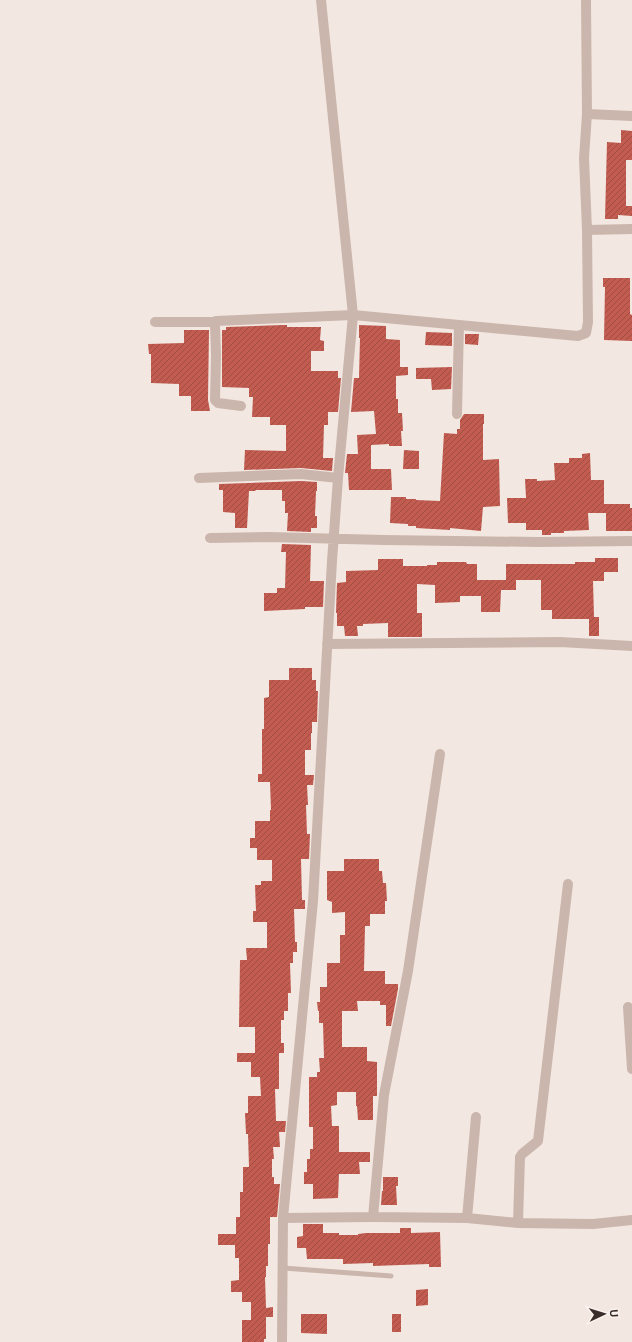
<svg xmlns="http://www.w3.org/2000/svg" width="632" height="1342" font-family="'Public Sans',sans-serif">
	<style>
		.building { fill: url(#building-hatch) }
		.lines { fill: none; stroke-linecap: round; stroke-linejoin: round }
		.service { stroke: #cbb6ad; stroke-width: 5 }
		.minor { stroke: #cbb6ad; stroke-width: 10 }
	</style>
	<defs>
		<pattern id="building-hatch" width="6" height="6" patternUnits="userSpaceOnUse"><rect width="6" height="6" fill="#c25b50"/><path d="M-1 1l2-2M0 6l6-6M5 7l2-2" fill="none" stroke="#9f4c43"/></pattern>
	</defs>
	<rect width="100%" height="100%" fill="#f3e8e1"/>
	<path class="building" d="M621,130L632,131V160H626V206H632V216L618,215V219H605L607,142L621,143Z
		M603,278H630V314L632,315V341L604,340L605,287H603Z
		M283,325H287V327H321L320,340L324,341V351H311V371H338V378H341L338,412H328V425H324L323,458H333L332,471L301,468L244,470L245,450L286,451V425H270V417H252L253,397H249V388L222,387V330H226V327Z
		M359,325L386,326V339L400,340V367H408V375L396,376V399H398V413H402L403,431H401L402,446H389V444L371,445V469H391L392,490H349L348,473H345L347,454H358L357,435L376,434L374,411L351,412L354,378H359L360,338H359Z
		M184,330H209L208,400L210,411H191V396H179V384L151,383V354H149L148,344L184,343Z
		M426,332L452,333V346L425,345Z
		M465,334H479L478,345L465,344Z
		M452,367L451,389L432,390L431,379H416V368Z
		M464,414H484V424H483V460L499,459L500,506L483,507L481,531L450,528V530L416,528V526H408V524L390,523L391,497H406V499H416V500L440,501L444,433L457,434V429H460V420Z
		M404,450L419,451V469H403Z
		M590,453L591,480H604V504H630V508H632V531H606V513H588L589,530L564,531V533H551V535H542V530H526V523H508L507,498H526L525,479H537V481L555,480L554,463H569V458H582V454Z
		M301,481L317,482V491H316L315,516H317V528H311V532L287,531L288,513H285V501H282V490H256L255,491H249L247,528H235V513L223,512V490H219V484Z
		M282,544L311,545L310,581H324L323,607H305V609L264,611V593H277V588H285L286,552H281Z
		M595,558H618V572H604V581H593L594,617H599V636H589V619H552V610H541V580H516V590H501L500,612H481V596H460V602L435,603V585L417,584V613H422V637H388V623L363,624V626H357L358,636H345L344,626H337V613H336L337,583L346,582V571L378,570V559H403V566H427V565H437V562H466L467,564H477V580H506V564H575V562H595Z
		M289,668H312V680H316V691H318L317,722H312V733H311V750H305V775H314L313,785H307L308,805H306L307,834H310L309,859H301L302,900H305V909H294L295,942H297V952H293V963H290L291,993H288V1011H284V1020H281V1043H284V1053H279V1089H275L276,1121H286L285,1132H279L280,1147H273L274,1159H272V1177H274V1184H280L277,1217H270V1244H268V1266H266V1277H265L266,1308L273,1307V1317H266V1339H264V1342H242V1320H251V1302H242V1292H231V1281L239,1280V1258H235V1245H218V1234H236V1217H240V1192H243V1167H249L248,1134H246L245,1113H248V1096H261L260,1077H251V1062H237V1053H255V1027H239L240,960H247L246,948H267V922H253V911H256L255,885H261V881H272V860H257V848H250V838H255V821H270V810H271L270,782H258V774H262V729H264V698L269,697V680H289Z
		M344,859H379V871H382L383,883H386L387,901H385V914H370V926H365L364,971H385V984H398V989L391,1026H386V1005H380V1001H357L358,1011H342V1047H367V1061L377,1062V1096H373V1120H358L357,1106H356V1092H337V1105L331,1106L332,1126H339V1152H370V1162H359L360,1174H339L338,1198L313,1199V1184H304V1172H307V1159H310V1149H313V1127H309V1077H317V1072H320L319,1058H324L323,1023H319V1011H318L317,1002H320V987H327V963H340V935H345V912L332,913V902L327,900V871H344Z
		M383,1177H398V1186H396L397,1205H381L382,1191H383Z
		M303,1224H323V1233H339V1235H358V1234L366,1233H400V1228H411V1233L440,1232L441,1267H429V1264L373,1266V1263L343,1264V1259H307L306,1248H297V1237L303,1236Z
		M428,1289V1305L416,1306V1290Z
		M301,1314H327V1334L301,1333Z
		M392,1314H401V1332H392Z"/>
	<g class="lines">
		<path class="service" d="M283,1268L391,1276"/>
		<path class="minor" d="M587,114L632,116
			M587,230L632,229
			M155,322H215
			M241,406L218,403L215,400L216,355L215,324L216,321L353,315L567,335L578,336L586,333L588,322L587,230L584,158L587,114L586,0
			M457,414L459,325
			M199,478L301,474L338,478
			M210,538L269,537L384,540L539,542L632,541
			M327,644L560,642L632,646
			M628,1007L632,1069
			M373,1217L384,1095L408,971L440,754
			M283,1218L373,1217L467,1218L518,1223L593,1224L632,1220
			M467,1218L476,1117
			M518,1223L520,1157L522,1154L538,1141L568,884
			M282,1342L283,1218L313,901L332,561L338,478L353,315L321,0"/>
	</g>
	<g transform="translate(604 1314) rotate(86)" stroke="#faf3ee" stroke-width="3" paint-order="stroke">
	<path d="M0-3L7 15L0 10L-7 15Z" fill="#3a2e2b"/>
	<text y="-6" font-size="11" font-weight="bold" text-anchor="middle" fill="#3a2e2b">U</text>
	</g>
</svg>
